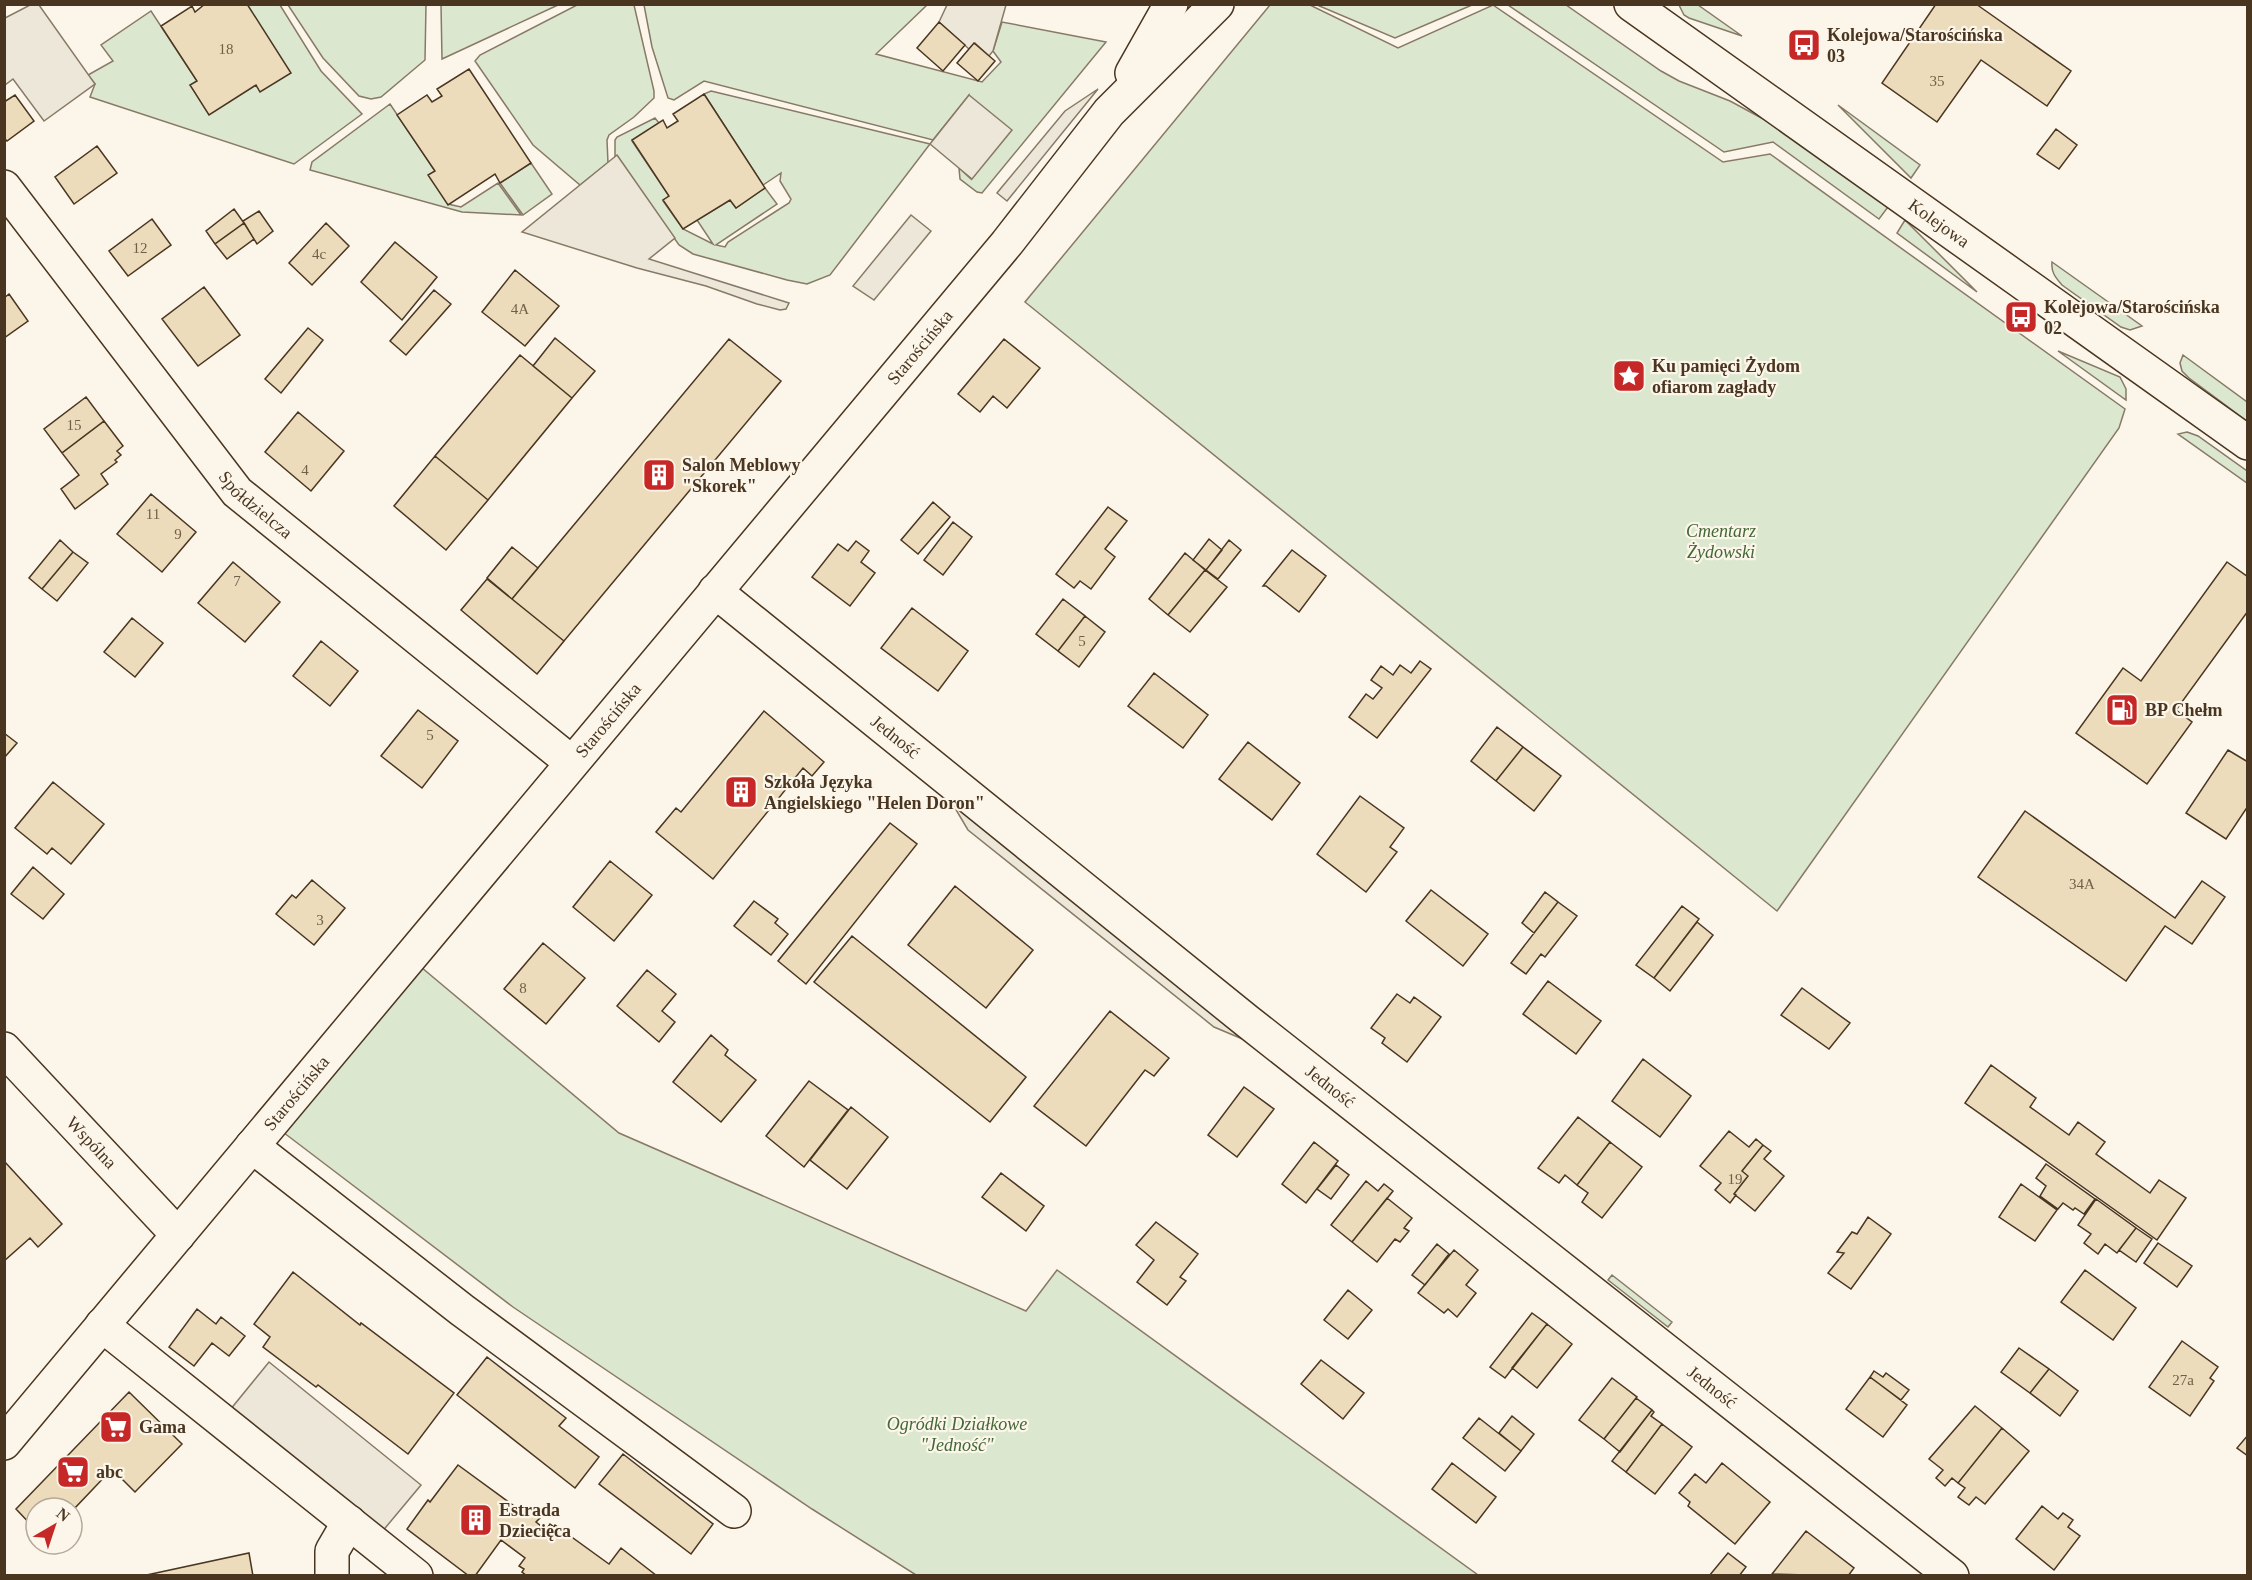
<svg xmlns="http://www.w3.org/2000/svg" width="2252" height="1580" font-family="Georgia,serif">
	<style>
		.green { fill: #dce7d0; stroke: #887966; stroke-width: 1.5 }
		.parking { fill: #ede7d9; stroke: #887966; stroke-width: 1.5 }
		.building { fill: #ecdcbc; stroke: #4a3520; stroke-width: 1.5 }
		.lines { fill: none; stroke-linecap: round; stroke-linejoin: round }
		.minor-casing { stroke: #4a3520; stroke-width: 36 }
		.minor { stroke: #fbf6e9; stroke-width: 33 }
		.labels { text-anchor: middle; stroke-width: 4.5; stroke-linejoin: round; paint-order: stroke }
		.number-label { font-size: 15px; fill: #725f47 }
		.poi-label { font-size: 18px; font-weight: bold; fill: #4a3520; stroke: #fbf6e9; text-anchor: start }
		.street-label { font-size: 18px; fill: #4a3520; stroke: #fbf6e9 }
		.park-label { font-size: 18px; font-style: italic; fill: #436837; stroke: #fbf6e9 }
	</style>
	<rect width="100%" height="100%" fill="#fbf6e9"/>
	<path class="green" d="M247,5H280L321,71L362,114L294,164L90,97L95,84L88,75L113,61L101,45L151,11L197,81L191,85H256L260,91Z
		M288,5H426L425,60L381,97L371,99L359,96L323,58Z
		M441,5V4L558,5L442,59Z
		M577,5H634L654,91V98L634,117L609,135L607,140L608,163L580,185L533,145L475,61L480,55Z
		M644,5H927L876,54L982,82L1001,62L993,51L1002,22L1106,42L982,193L977,192L960,179L959,168L971,179L969,95L933,140L704,81L674,100L668,98L652,47Z
		M1270,5H1310L1398,48L1493,5L1723,162L1770,154L2125,409L2119,428L1777,911L1025,302Z
		M1317,5V4L1472,5L1395,38Z
		M1508,5H1566L1661,71L1679,81L1730,101L1767,121L1888,207L1879,219L1773,142L1724,152Z
		M1679,5H1698L1742,36L1689,18L1684,15Z
		M711,91L930,144L830,275L807,284L787,280L693,254L679,245L617,156L615,157V140L617,137L655,118L659,123L632,141L669,196L663,201L683,229L713,244L697,220L730,200L736,208L765,188L777,204L716,245L725,247L728,242L789,203L791,199L780,181L781,173L763,185L704,94Z
		M390,104L435,171L429,175L448,204L461,207L498,183L521,215L462,212L310,170L312,162Z
		M1838,105L1920,165L1911,178Z
		M531,163L552,194L523,215L500,183Z
		M1905,220L1977,292L1897,233Z
		M2052,262L2142,326L2130,330L2121,327L2062,285C2055,277 2051,272 2052,262Z
		M2058,351L2120,377L2126,389V400Z
		M2183,355L2247,402V421L2189,378L2182,371L2180,363Z
		M2187,432L2198,436L2247,471V483L2178,434Z
		M409,957L619,1133L1026,1311L1057,1270L1478,1575H916L812,1509L513,1307L271,1123Z
		M1612,1275L1672,1322L1668,1327L1608,1280Z"/>
	<path class="parking" d="M30,5H39L95,84L44,121L13,79L5,85V18Z
		M947,5H1006L993,51L989,56L975,43L969,49L939,22Z
		M1098,89L1007,201L997,193L1065,111Z
		M969,95L1012,130L972,179L930,144Z
		M617,155L675,238L649,259L789,303L786,309L780,310L757,304L706,286L637,268L522,232Z
		M911,215L931,231L874,300L853,286Z
		M952,803L1252,1043L1214,1027L968,830Z
		M269,1362L421,1485L381,1533L230,1410Z"/>
	<path class="building" d="M247,4L291,73L260,92L256,85L209,115L190,85L197,81L161,26L192,6L195,12L205,4Z
		M1976,4L2071,71L2047,106L1981,60L1937,122L1882,83L1936,4Z
		M939,22L965,45L943,71L917,48Z
		M1801,37L1817,48L1809,60L1793,47Z
		M974,43L995,61L978,81L957,63Z
		M469,69L531,163L500,183L495,174L448,205L428,175L435,171L397,115L427,95L432,102L442,96L437,89Z
		M704,94L765,188L736,208L730,200L683,229L663,200L669,196L632,140L663,120L667,128L678,121L673,114Z
		M15,95L34,121L7,141L4,138V102Z
		M2056,129L2077,145L2059,169L2037,154Z
		M97,146L117,173L74,204L55,177Z
		M234,209L244,223L215,244L206,231Z
		M259,211L273,231L257,244L243,221Z
		M152,219L171,245L128,276L109,251Z
		M244,223L254,239L227,259L215,244Z
		M326,223L349,246L312,285L289,263Z
		M395,242L437,277L402,320L361,282Z
		M515,270L559,306L525,346L482,312Z
		M204,287L240,335L198,366L162,319Z
		M434,290L451,304L406,355L390,341Z
		M9,294L28,321L4,338V298Z
		M308,328L323,340L281,393L265,379Z
		M555,338L595,371L572,398L533,366Z
		M729,339L781,381L564,641L512,599Z
		M1004,339L1040,368L1007,408L993,396L980,412L958,394Z
		M520,355L572,398L488,500L435,456Z
		M86,397L104,421L62,453L44,429Z
		M298,412L344,451L311,491L265,452Z
		M104,421L123,446L117,451L121,455L115,460L117,462L101,474L108,484L75,509L61,489L79,475L62,453Z
		M435,456L488,500L446,550L394,506Z
		M151,494L196,532L162,572L117,534Z
		M933,502L950,517L918,554L901,540Z
		M1108,507L1127,521L1105,549L1115,557L1091,589L1080,581L1074,588L1056,574Z
		M953,522L972,537L943,575L924,560Z
		M1209,539L1222,550L1206,570L1193,560Z
		M60,540L73,552L42,589L29,578Z
		M1229,540L1241,550L1218,579L1206,570Z
		M856,541L869,551L861,562L875,573L850,606L812,577L838,544L848,551Z
		M512,547L538,568L512,599L487,578Z
		M1292,550L1326,576L1299,612L1266,586H1263Z
		M73,552L88,563L57,601L42,589Z
		M1185,553L1205,570L1168,615L1149,599Z
		M233,562L280,602L245,642L198,603Z
		M2227,562L2248,577V611L2176,710L2192,722L2147,784L2076,733L2123,668L2141,681Z
		M1205,570L1227,587L1190,632L1168,615Z
		M487,579L564,641L537,674L461,610Z
		M1063,599L1085,616L1058,651L1036,634Z
		M912,608L968,651L938,691L881,648Z
		M1085,616L1105,632L1079,667L1058,651Z
		M132,618L163,643L135,677L104,652Z
		M321,641L358,671L330,706L293,676Z
		M1420,661L1431,669L1377,738L1349,717L1366,694L1373,699L1382,688L1371,680L1381,666L1393,675L1400,665L1411,673Z
		M1154,673L1208,715L1183,748L1128,706Z
		M418,710L458,741L422,788L381,756Z
		M764,711L824,762L812,776L803,768L713,879L656,832L676,808L681,812Z
		M1497,727L1523,747L1496,781L1471,761Z
		M4,733L17,743L4,758Z
		M1248,742L1300,783L1272,820L1219,779Z
		M1523,747L1561,776L1534,811L1496,781Z
		M2228,750L2248,762V806L2226,839L2186,813Z
		M53,782L104,824L71,864L52,848L47,854L15,828Z
		M1360,796L1404,828L1390,847L1397,852L1366,892L1317,854Z
		M2025,811L2175,918L2202,881L2225,897L2192,944L2165,926L2126,981L1978,877Z
		M890,823L917,844L806,984L778,961Z
		M610,861L652,895L614,941L573,907Z
		M33,867L64,894L43,919L11,894Z
		M312,880L345,908L314,945L276,914L292,895L296,898Z
		M955,886L1033,950L986,1008L908,945Z
		M1431,890L1488,934L1463,966L1406,921Z
		M1545,892L1558,902L1534,933L1522,923Z
		M754,901L778,919L775,923L788,934L771,955L734,926Z
		M1558,902L1577,916L1545,957L1541,954L1526,974L1511,963Z
		M1682,906L1699,919L1654,978L1636,965Z
		M1697,922L1713,935L1670,991L1654,978Z
		M852,936L1026,1077L990,1122L814,982Z
		M543,943L585,978L546,1024L504,989Z
		M647,970L676,994L662,1011L675,1022L659,1042L617,1006Z
		M1548,981L1601,1021L1576,1054L1523,1014Z
		M1802,988L1850,1023L1829,1049L1781,1015Z
		M1397,994L1410,1003L1414,997L1441,1017L1407,1062L1382,1043L1385,1038L1371,1028Z
		M1110,1011L1169,1058L1154,1076L1145,1070L1086,1146L1034,1106Z
		M711,1035L728,1050L725,1055L756,1080L721,1122L673,1082Z
		M1643,1059L1691,1096L1660,1137L1612,1101Z
		M1991,1065L2036,1098L2030,1107L2069,1135L2078,1122L2105,1142L2096,1154L2150,1193L2159,1180L2186,1198L2157,1240L1965,1103Z
		M809,1081L848,1110L804,1167L766,1136Z
		M1244,1087L1274,1109L1237,1157L1208,1135Z
		M851,1107L888,1137L847,1189L810,1160Z
		M1578,1117L1610,1142L1577,1185L1565,1175L1559,1183L1538,1168Z
		M1729,1131L1749,1147L1756,1139L1763,1145L1742,1171L1748,1176L1734,1194L1736,1195L1730,1203L1715,1190L1721,1183L1700,1166Z
		M1314,1142L1338,1161L1306,1203L1282,1184Z
		M1610,1142L1642,1167L1602,1218L1582,1202L1588,1193L1577,1185Z
		M1763,1145L1771,1151L1764,1159L1784,1176L1755,1211L1734,1194L1748,1176L1742,1171Z
		M4,1161L62,1224L38,1247L30,1238L4,1261Z
		M2046,1164L2095,1199L2084,1214L2075,1208L2073,1210L2063,1203L2058,1209L2040,1196L2046,1186L2036,1178Z
		M1336,1165L1349,1175L1331,1199L1317,1189Z
		M1001,1173L1044,1206L1026,1231L982,1197Z
		M1366,1181L1378,1191L1384,1184L1393,1191L1352,1242L1331,1225Z
		M2021,1184L2057,1210L2035,1241L1999,1217Z
		M1387,1198L1412,1218L1404,1228L1409,1231L1400,1242L1395,1239L1377,1262L1352,1242Z
		M2096,1199L2136,1228L2117,1253L2105,1244L2098,1254L2084,1243L2091,1234L2078,1225Z
		M1868,1217L1891,1234L1851,1289L1828,1273L1844,1253L1837,1252L1852,1232L1857,1234Z
		M1156,1222L1198,1254L1180,1277L1186,1281L1167,1305L1137,1282L1154,1260L1136,1245Z
		M2136,1228L2152,1239L2136,1262L2119,1250Z
		M2158,1243L2192,1266L2177,1287L2144,1263Z
		M1437,1244L1449,1254L1425,1285L1412,1275Z
		M1454,1250L1478,1270L1466,1285L1476,1293L1457,1317L1448,1309L1444,1313L1418,1293Z
		M2085,1270L2136,1308L2113,1340L2061,1302Z
		M293,1272L360,1325L361,1323L454,1393L408,1454L318,1385L316,1387L263,1347L270,1337L254,1324Z
		M1348,1290L1372,1310L1348,1339L1324,1320Z
		M197,1309L216,1324L221,1317L245,1336L229,1356L212,1343L194,1366L169,1347Z
		M1532,1313L1547,1324L1505,1378L1490,1367Z
		M1547,1324L1572,1344L1537,1388L1512,1368Z
		M2182,1341L2218,1367L2210,1378L2214,1381L2190,1416L2149,1387Z
		M2019,1348L2049,1369L2030,1393L2001,1372Z
		M487,1357L566,1418L559,1426L599,1457L575,1488L457,1395Z
		M1321,1360L1364,1393L1343,1419L1301,1384Z
		M2049,1369L2078,1391L2060,1416L2030,1393Z
		M1874,1371L1883,1377L1886,1373L1909,1390L1901,1400L1870,1377Z
		M1870,1377L1907,1405L1883,1437L1846,1409Z
		M1612,1378L1637,1397L1604,1439L1579,1420Z
		M129,1392L182,1444L135,1492L112,1469L72,1511V1508H36V1530L16,1509Z
		M1636,1398L1652,1410L1620,1452L1604,1439Z
		M1975,1406L2002,1428L1958,1483L1952,1478L1945,1486L1936,1478L1943,1470L1929,1459Z
		M1652,1410L1654,1412L1651,1416L1662,1424L1626,1472L1612,1461Z
		M1512,1416L1534,1434L1521,1451L1499,1433Z
		M1479,1418L1521,1451L1505,1471L1463,1438Z
		M1662,1424L1692,1447L1655,1494L1626,1472Z
		M2002,1428L2029,1451L1985,1504L1976,1497L1969,1505L1958,1497L1965,1488L1958,1483Z
		M2248,1435V1456L2237,1448Z
		M623,1454L713,1524L691,1554L599,1484Z
		M1452,1463L1496,1497L1476,1523L1432,1489Z
		M1722,1463L1770,1502L1735,1544L1688,1506L1690,1502L1679,1493L1695,1474L1706,1483Z
		M458,1465L521,1511L520,1512L523,1514L527,1508L540,1518L536,1522L546,1530L550,1524L554,1527L555,1525L609,1564L621,1548L657,1576H527L522,1572L524,1569L519,1566L525,1558L501,1540L475,1576H469L407,1529L428,1500L430,1502Z
		M2042,1506L2058,1519L2063,1513L2073,1520L2068,1527L2080,1536L2054,1570L2016,1539Z
		M1806,1531L1854,1568L1848,1576L1772,1574Z
		M249,1553L253,1576H142Z
		M1728,1553L1746,1567L1739,1576H1709Z"/>
	<g class="lines">
		<g class="minor-casing">
			<g id="minor">
				<path id="s1" d="M1631,4L2248,443"/>
				<path d="M1132,73L1171,4"/>
				<path id="s2" d="M4,187L237,492L571,762"/>
				<path id="s3" d="M715,591L1247,1021L1952,1576"/>
				<path id="s4" d="M4,1049L178,1235"/>
				<path d="M252,1146L462,1310L734,1511"/>
				<path d="M102,1325L416,1576"/>
				<path id="s5" d="M4,1443L1007,243L1109,112L1217,4"/>
				<path d="M332,1576V1551L349,1522"/>
			</g>
		</g>
		<use href="#minor" class="minor"/>
	</g>
	<defs>
		<g id="bus-square" transform="scale(1.725)"><rect x="-9" y="-9" width="18" height="18" rx="4" fill="#c62828" stroke="#fbf6e9"/><path d="M-5-6H5V4H4V6H2V4H-2V6H-4V4H-5ZM-3.5-4V0h7V-4ZM-3.5 1.2v1.5H-2V1.2ZM2 1.2v1.5H3.5V1.2Z" fill="#fff"/></g>
		<g id="sight-square" transform="scale(1.725)"><rect x="-9" y="-9" width="18" height="18" rx="4" fill="#c62828" stroke="#fbf6e9"/><path d="M0-6L1.8-2.2L6-1.7L2.9 1.2L3.7 5.4L0 3.3L-3.7 5.4L-2.9 1.2L-6-1.7L-1.8-2.2Z" fill="#fff"/></g>
		<g id="building-square" transform="scale(1.725)"><rect x="-9" y="-9" width="18" height="18" rx="4" fill="#c62828" stroke="#fbf6e9"/><path d="M-4-6H4V6H1V3H-1V6H-4ZM-2.5-4.3h1.7v1.8h-1.7ZM.8-4.3h1.7v1.8H.8ZM-2.5-1h1.7V.8h-1.7ZM.8-1h1.7V.8H.8Z" fill="#fff"/></g>
		<g id="fuel-square" transform="scale(1.725)"><rect x="-9" y="-9" width="18" height="18" rx="4" fill="#c62828" stroke="#fbf6e9"/><path d="M-5.5-6h7V0h2V4h1.3V-2.5L3-4.5l.8-.8L6-3V5H2.5V1h-1V6h-7ZM-4.2-4.7v3.2H.2V-4.7Z" fill="#fff"/></g>
		<g id="supermarket-square" transform="scale(1.725)"><rect x="-9" y="-9" width="18" height="18" rx="4" fill="#c62828" stroke="#fbf6e9"/><path d="M-6-5.5h2.5l.6 2H6L4.5 2H-2.5L-4.4-4H-6ZM-1.5 3.2a1.3 1.3 0 1 0 .1 0ZM3 3.2a1.3 1.3 0 1 0 .1 0Z" fill="#fff"/></g>
	</defs>
	<g fill-rule="evenodd">
		<use href="#bus-square" x="1804" y="45"/>
		<use href="#bus-square" x="2021" y="317"/>
		<use href="#sight-square" x="1629" y="376"/>
		<use href="#building-square" x="659" y="475"/>
		<use href="#fuel-square" x="2122" y="710"/>
		<use href="#building-square" x="741" y="792"/>
		<use href="#supermarket-square" x="116" y="1427"/>
		<use href="#supermarket-square" x="73" y="1472"/>
		<use href="#building-square" x="476" y="1520"/>
	</g>
	<g class="labels">
		<g class="number-label">
			<text x="226" y="54">18</text>
			<text x="1937" y="86">35</text>
			<text x="140" y="253">12</text>
			<text x="319" y="259">4c</text>
			<text x="520" y="314">4A</text>
			<text x="74" y="430">15</text>
			<text x="305" y="475">4</text>
			<text x="153" y="519">11</text>
			<text x="178" y="539">9</text>
			<text x="237" y="586">7</text>
			<text x="1082" y="646">5</text>
			<text x="430" y="740">5</text>
			<text x="2082" y="889">34A</text>
			<text x="320" y="925">3</text>
			<text x="523" y="993">8</text>
			<text x="1735" y="1184">19</text>
			<text x="2183" y="1385">27a</text>
		</g>
		<g class="poi-label">
			<text x="1827" y="41">Kolejowa/Starościńska<tspan x="1827" dy="21">03</tspan></text>
			<text x="2044" y="313">Kolejowa/Starościńska<tspan x="2044" dy="21">02</tspan></text>
			<text x="1652" y="372">Ku pamięci Żydom<tspan x="1652" dy="21">ofiarom zagłady</tspan></text>
			<text x="682" y="471">Salon Meblowy<tspan x="682" dy="21">"Skorek"</tspan></text>
			<text x="2145" y="716">BP Chełm</text>
			<text x="764" y="788">Szkoła Języka<tspan x="764" dy="21">Angielskiego "Helen Doron"</tspan></text>
			<text x="139" y="1433">Gama</text>
			<text x="96" y="1478">abc</text>
			<text x="499" y="1516">Estrada<tspan x="499" dy="21">Dziecięca</tspan></text>
		</g>
		<g class="street-label">
			<text dy="6" stroke="none"><textPath href="#s1" startOffset="378">Kolejowa</textPath></text>
			<text dy="6" stroke="none"><textPath href="#s5" startOffset="1428">Starościńska</textPath></text>
			<text dy="6" stroke="none"><textPath href="#s2" startOffset="406">Spółdzielcza</textPath></text>
			<text dy="6" stroke="none"><textPath href="#s5" startOffset="942">Starościńska</textPath></text>
			<text dy="6" stroke="none"><textPath href="#s3" startOffset="232">Jedność</textPath></text>
			<text dy="6" stroke="none"><textPath href="#s3" startOffset="790">Jedność</textPath></text>
			<text dy="6" stroke="none"><textPath href="#s5" startOffset="456">Starościńska</textPath></text>
			<text dy="6" stroke="none"><textPath href="#s4" startOffset="128">Wspólna</textPath></text>
			<text dy="6" stroke="none"><textPath href="#s3" startOffset="1276">Jedność</textPath></text>
		</g>
		<g class="park-label">
			<text x="1721" y="537">Cmentarz<tspan x="1721" dy="21">Żydowski</tspan></text>
			<text x="957" y="1430">Ogródki Działkowe<tspan x="957" dy="21">"Jedność"</tspan></text>
		</g>
	</g>
	<rect width="2252" height="1580" fill="none" stroke="#4a3520" stroke-width="12"/>
	<g transform="translate(54 1526) rotate(39)"><circle r="28" fill="#fbf6e9" stroke="#b4a999" stroke-width="1.5"/>
	<path d="M0-4.5L10 22L0 15L-10 22Z" fill="#c62828"/>
	<text y="-9" font-size="16" font-weight="bold" text-anchor="middle" fill="#4a3520">N</text>
	</g>
</svg>
